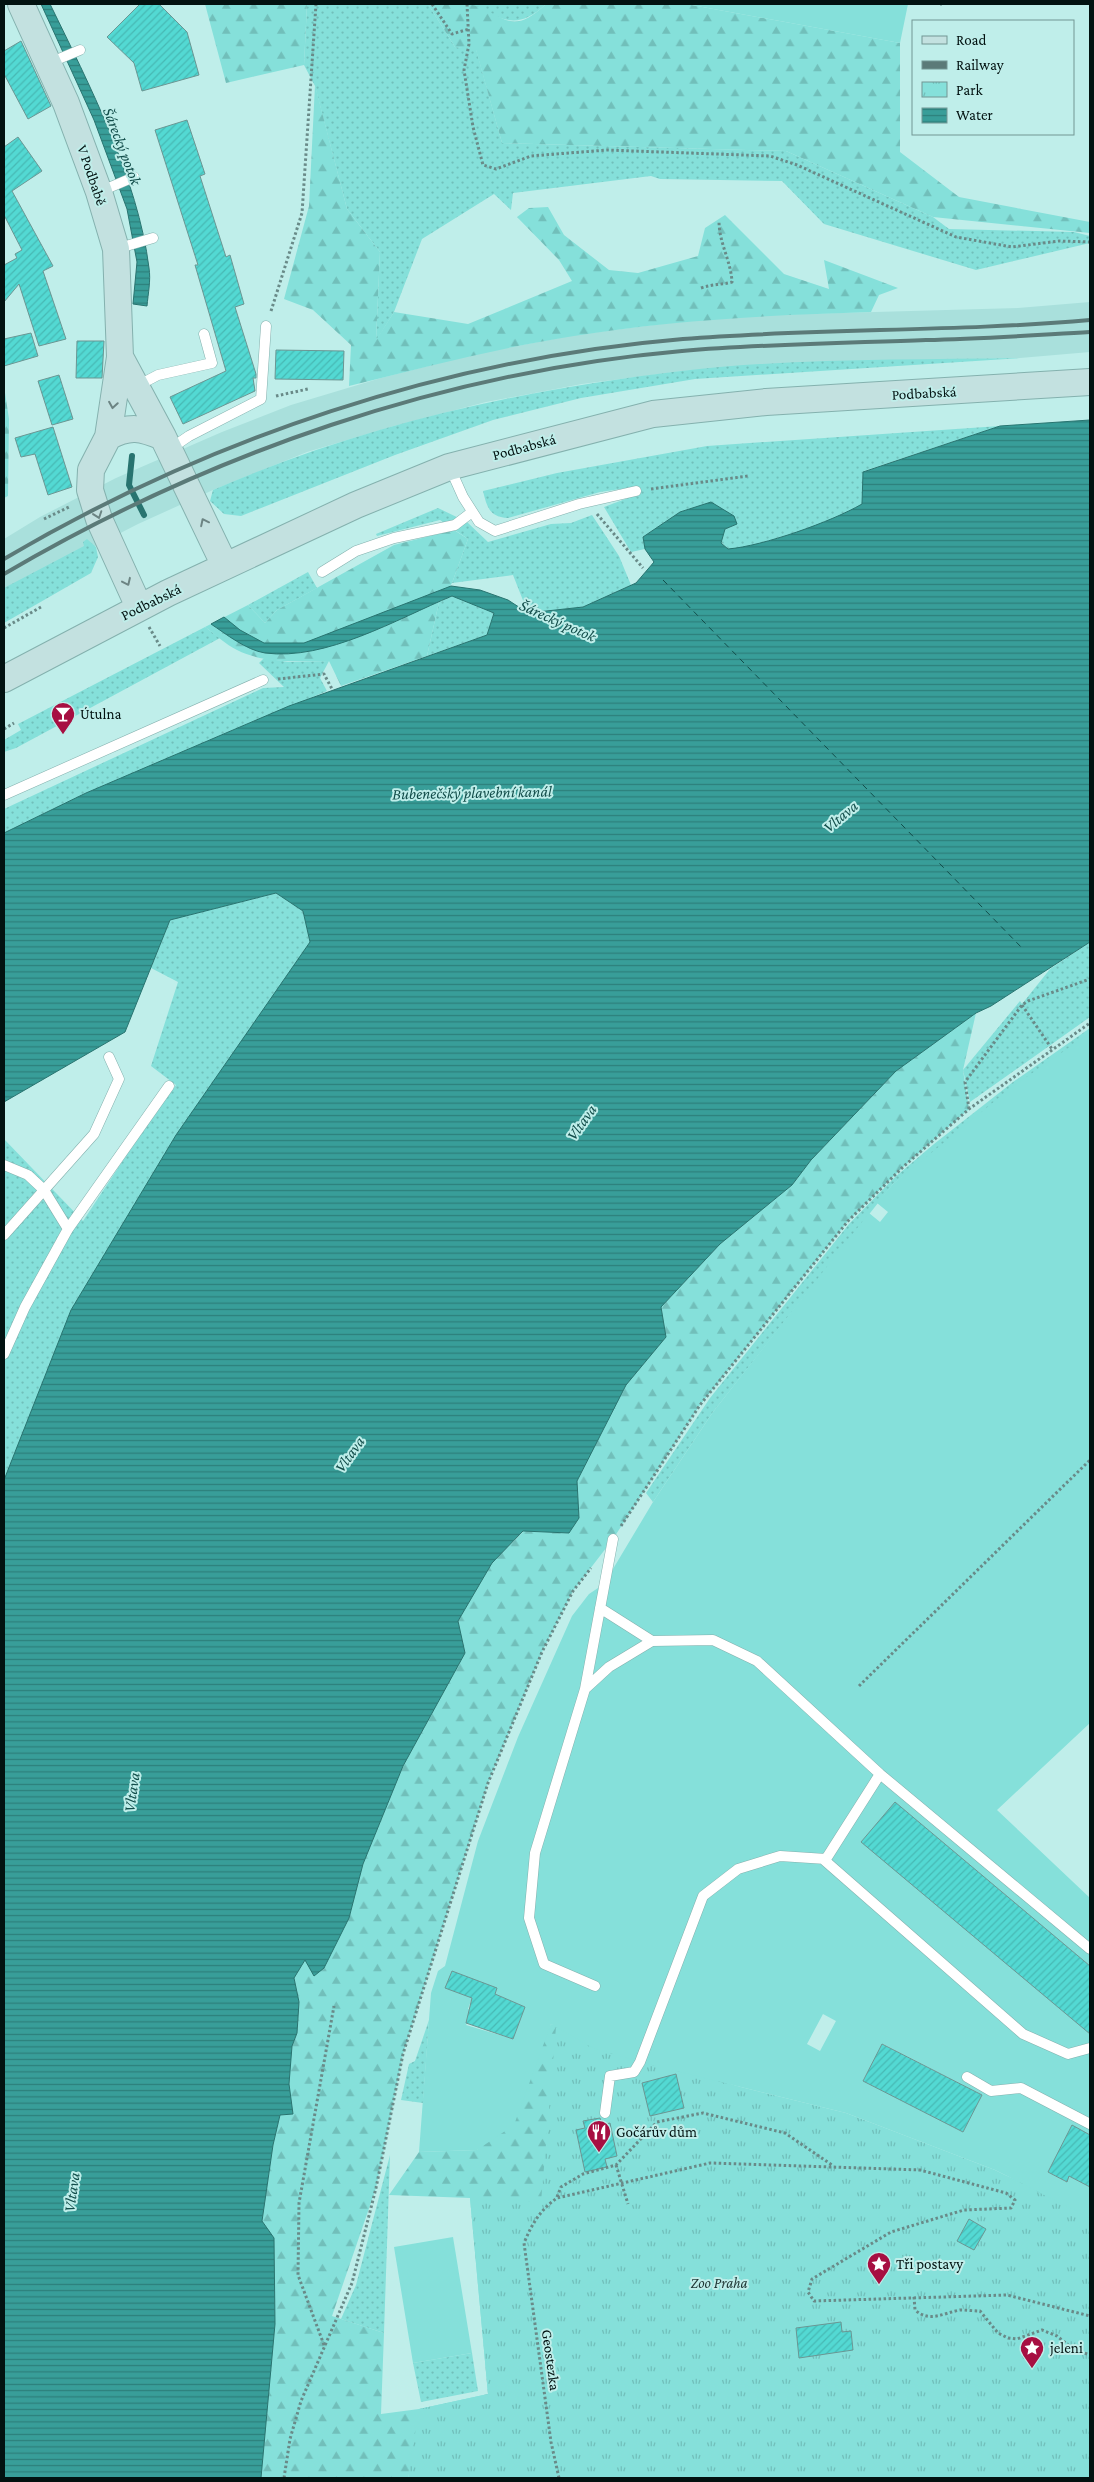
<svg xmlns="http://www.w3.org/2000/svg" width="1094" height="2482" font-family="'Crimson Pro',serif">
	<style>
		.built { fill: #a9e0dc }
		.grass { fill: url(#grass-dots) }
		.forest { fill: url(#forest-firs) }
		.park { fill: url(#park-tufts) }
		.garden { fill: #85e0da; fill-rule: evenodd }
		.water { fill: url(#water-rules); stroke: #287470 }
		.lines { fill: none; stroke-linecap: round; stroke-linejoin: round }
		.stream { stroke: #287470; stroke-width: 6 }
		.ferry { stroke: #124d4a; stroke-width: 1; stroke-dasharray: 6 5; stroke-linecap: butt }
		.building { fill: url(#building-hatch); stroke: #6b9693 }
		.lane-casing { stroke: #84b1ae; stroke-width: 11 }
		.secondary-casing { stroke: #84b1ae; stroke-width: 28 }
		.path { stroke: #698a88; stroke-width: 3; stroke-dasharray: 2.5 2.5; stroke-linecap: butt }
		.lane { stroke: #fff; stroke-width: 10 }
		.secondary { stroke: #c3e1e0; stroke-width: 26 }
		.rail { stroke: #5b7a78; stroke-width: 4 }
		.oneway { stroke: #6c8483 }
		.labels { text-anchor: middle; stroke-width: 4; stroke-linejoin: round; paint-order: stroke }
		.street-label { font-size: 15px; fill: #021211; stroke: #bfeeea }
		.poi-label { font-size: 15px; fill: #021211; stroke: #bfeeea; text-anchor: start }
		.park-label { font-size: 15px; font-style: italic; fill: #1e3533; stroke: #bfeeea }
		.water-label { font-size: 16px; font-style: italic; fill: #124d4a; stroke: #bfeeea }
	</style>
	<defs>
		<pattern id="grass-dots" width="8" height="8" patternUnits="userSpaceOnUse" patternTransform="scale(1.25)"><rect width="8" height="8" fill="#85e0da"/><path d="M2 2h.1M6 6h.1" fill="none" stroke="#71bfba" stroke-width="1.8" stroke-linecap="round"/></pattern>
		<pattern id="forest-firs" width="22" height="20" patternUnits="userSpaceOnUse" patternTransform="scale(1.25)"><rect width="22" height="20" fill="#85e0da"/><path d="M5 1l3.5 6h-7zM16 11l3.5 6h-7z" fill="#71bfba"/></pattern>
		<pattern id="park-tufts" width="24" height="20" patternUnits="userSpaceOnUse" patternTransform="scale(1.25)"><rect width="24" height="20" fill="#85e0da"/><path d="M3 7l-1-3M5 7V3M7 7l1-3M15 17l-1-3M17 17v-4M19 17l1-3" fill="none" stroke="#71bfba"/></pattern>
		<pattern id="water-rules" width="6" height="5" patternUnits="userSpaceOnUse" patternTransform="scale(1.25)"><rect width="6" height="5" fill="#389e99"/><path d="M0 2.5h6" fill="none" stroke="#2d7f7b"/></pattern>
		<pattern id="building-hatch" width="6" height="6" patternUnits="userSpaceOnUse" patternTransform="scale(1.25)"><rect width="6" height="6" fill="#53d9d3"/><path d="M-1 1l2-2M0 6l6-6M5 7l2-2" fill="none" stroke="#47b9b4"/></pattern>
	</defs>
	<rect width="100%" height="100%" fill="#bfeeea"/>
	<path class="built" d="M1090,302V352L1020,358L770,365L683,371L582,384L486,402L394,426L307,452L213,490L138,524L64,562L4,598V539L40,517L116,478L222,432L291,405L381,378L475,354L574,335L677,322L768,315L1018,308Z"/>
	<path class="grass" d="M307,4H428L455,47L476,49L502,143L786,151L933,217L949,229L1074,232L1090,236V243L976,270L824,224L782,181L660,179L651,176L513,193L511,210L494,194L422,239L394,312L376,341L380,252L347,209L315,86L304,65Z
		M470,4H546C516,32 502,19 470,4Z
		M1020,358L695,379L581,398L493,420L395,455L241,516L224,514L210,501L213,490C362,425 520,390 681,371C792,358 908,360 1020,358Z
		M1000,426L864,471L863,504C831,522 764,546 728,549L721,542L725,529L737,524L711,502L680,512L643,537L645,549L631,552L604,507L636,495L634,487L600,492L508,518C490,517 487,508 483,491L557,473L707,446Z
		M438,508L467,522L488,542L551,524L571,523L592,515L619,556L631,585L583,607L528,613L513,575L452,583L468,539L440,520L377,536L376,534Z
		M87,539L96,547L98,557L91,573L4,623V588L84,546L83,542Z
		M308,572L317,588L277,610L265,623L248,605Z
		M452,596L494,613L487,635L427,656L439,602Z
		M205,627L220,638L16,748L4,752V740L21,730L18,724Z
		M264,658L288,662L329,661L320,678L327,691L86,793L4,833V809L263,688L284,687L259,663Z
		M276,893L303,911L310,942L293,968L4,1480V1139L83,1221L128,1153L176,1085L151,1066L178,982L151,968L170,920Z
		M1090,942V1017L970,1102L963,1070L1020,1001L1022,1004L1050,969Z
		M1090,1028V1035L893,1184L713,1412L653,1502L646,1493L710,1398L849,1224L894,1178L934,1144L1013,1082Z
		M429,2020L423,2103L401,2100L409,2064L415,2061Z
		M390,2155L384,2333L341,2319L356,2285Z
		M472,2353L478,2391L421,2402L413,2363Z"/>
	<path class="forest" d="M205,4H307L304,65L226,83Z
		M428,4C441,4 458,1 470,4C505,14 510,38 546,4H686L900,43V152L959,197L1090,222V233L933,217L786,151L502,143L476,50L455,47Z
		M315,85L347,209L380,252L376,340L394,312L468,324L572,281L559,260L517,217L529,208L548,207L564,235L609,270L638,273L698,256L705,228L725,215L784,274L829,289L824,260L898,288L879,295L871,312C771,315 672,320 574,336C498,348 424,367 349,386L351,345L313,310L284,299L309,206Z
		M4,386L9,419L8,496L4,498Z
		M454,530L468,539L452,583L439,602L427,656L341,686L329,661C299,661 265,664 237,650C226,645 215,634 205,627L248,605L265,623L277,610L394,545Z
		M976,1013L963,1070L969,1109L903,1167L848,1221L700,1405L613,1539L573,1591L542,1652L488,1783L403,2054L376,2188L332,2316L384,2333L381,2414L419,2409L488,2394L470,2198L389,2195L419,2152L477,2150L551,2024L1090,2204V2478H630L409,2474L408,2478H261L275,2324L274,2238L262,2221L273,2145L280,2115L293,2114L289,2084L292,2046L297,2033L299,2002L294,1978L305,1959L349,1918L363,1864L403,1766L465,1653L458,1621L492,1563L524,1531L569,1533L579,1518L577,1481L626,1385L666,1337L661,1307L720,1244L792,1185L811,1160L896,1071Z"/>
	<path class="park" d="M556,2027L593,2048L640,2062L846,2113L995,2170L1090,2218V2478H408L419,2409L488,2394L470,2198L541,2202Z"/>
	<path class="garden" d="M686,4H908L900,43Z
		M1090,1033V1723L997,1810L1090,1898V1966L895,1803L1086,2030L1090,2025V2135L1072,2126L1048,2172L1066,2182L1069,2176L1090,2187V2218L995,2170L846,2113L640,2062L593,2048L551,2024L514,2125L477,2150L419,2152L431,1993L438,1971L445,1966L478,1841L518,1737L572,1616L589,1594L604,1584L653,1502L713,1412L869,1213L880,1222L888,1212L877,1203L893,1184L1012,1087ZM497,1988L495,1994L525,2007L513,2039L466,2025L473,2011L468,2009L472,1998ZM823,2014L836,2021L820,2051L807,2044ZM883,2044L982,2095L963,2132L863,2080Z
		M453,2237L472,2353L413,2363L394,2247Z"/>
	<path class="water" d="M41,4H50C89,84 138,179 149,268C151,280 148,294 147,306L133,304L137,262L127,209L94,120Z
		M1090,420V942L991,1006L976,1013L896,1071L811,1160L792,1185L720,1244L661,1307L666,1337L626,1385L577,1481L579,1518L569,1533L523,1531L492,1563L458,1621L465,1653L403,1766L363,1864L349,1918L324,1968L314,1976L305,1960L294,1978L299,2002L297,2033L292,2046L289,2084L293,2114L280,2115L273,2145L262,2221L274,2238L275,2324L261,2478H4V1480L71,1310L176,1135L310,942L303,911L276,893L170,920L125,1032L4,1102V833L86,793L289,706L487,635L494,613L452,596C397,619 326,661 265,653C246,650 226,634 211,624L224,617L240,630L264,643H304L451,586L480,590L508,600L528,613L583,607L636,583L654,562L645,549L643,537L680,512L711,502L734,516L737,524L725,529L721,543L728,549C763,546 831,522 862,504L863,472L1000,426Z"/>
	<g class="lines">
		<path class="stream" d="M132,456L129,485L144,515"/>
		<path class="ferry" d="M663,580L1023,949"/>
	</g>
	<path class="building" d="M140,4H159L187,32L199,75L142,91L134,63L107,37Z
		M21,41L51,106L28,119L4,74V51Z
		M187,120L205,174L200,176L226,257L230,255L244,304L235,307L256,374V378H253L255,391L183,424L170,397L226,371L195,265H198L155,130Z
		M18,137L42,171L12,191L53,266L43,271L66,339L39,346L19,284L4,302V265L17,258L15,254L22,250L4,215V147Z
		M31,333L38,356L4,366V339Z
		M77,341H104L102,378H76Z
		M276,350L344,351L343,380L275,379Z
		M59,375L73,419L52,425L38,381Z
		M53,427L72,487L48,495L35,454L21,457L15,438Z
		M895,1802L1090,1966V2034L861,1842Z
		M452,1971L497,1988L495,1994L525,2007L513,2039L466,2023L472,1998L445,1988Z
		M882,2044L982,2095L963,2132L863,2081Z
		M676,2074L684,2108L650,2116L642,2083Z
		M600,2118L602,2125L610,2123L617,2156L605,2159L607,2167L585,2172L576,2130L585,2128L583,2121Z
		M1072,2125L1090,2135V2187L1069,2176L1067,2182L1048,2172Z
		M969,2219L986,2229L974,2250L957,2241Z
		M841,2322L842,2332L851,2331L853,2350L799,2358L796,2328Z"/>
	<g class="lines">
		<g class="lane-casing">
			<path id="lane" d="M49,63L80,50
				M99,192L134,177
				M116,249L153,238
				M137,386L158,375L212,363L204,334
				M170,449L189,436L261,399L266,326
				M450,468L463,497L479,522L495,531L579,504L636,491
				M322,572L356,551L394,538L455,525L472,512
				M4,795L263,680
				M4,1165L28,1175L44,1190L68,1229
				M4,1235L94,1134L119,1079L109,1057
				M4,1354L25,1307L68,1229L169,1086
				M600,1608L652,1641L713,1640L757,1661L880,1774L1090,1949
				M585,1689L609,1667L652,1641
				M823,1859L1023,2034L1068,2054L1090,2048
				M595,1986L544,1964L529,1918L535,1853L585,1689L613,1539
				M967,2077L991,2091L1021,2088L1090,2124
				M605,2113L610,2076L634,2072L640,2062L703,1896L738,1869L780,1856L826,1859L880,1774"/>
		</g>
		<g class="secondary-casing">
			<path id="secondary" d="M21,4L66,103L99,192L116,249L120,357L108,437L91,470L90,490L99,519L139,607
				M120,357L163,437L225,566
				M108,437C130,425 141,428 163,437
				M4,679L168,593L356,505L449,467L653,414L766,402L1090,382"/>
		</g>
		<path class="path" d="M432,4L452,34L469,29
			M467,4L469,44L464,70L473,127L483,165L496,169L531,156L607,150L770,156L797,165L956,237L1012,247L1059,241L1090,242
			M940,4H942
			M701,288C712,284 721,285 732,282C731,261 719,243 719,221
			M271,311L302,213L316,4
			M276,396L308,389
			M651,489L748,476
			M597,514L643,568
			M44,519L71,506
			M149,627L160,646
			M4,628L41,607
			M278,679L324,674L332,689
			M4,729L14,723
			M1022,1005L1052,1049
			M969,1109L965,1082L1022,1005L1028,1001L1090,979
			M621,1526L700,1405L848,1221L903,1167L969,1109L1090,1023
			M859,1686L1090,1460
			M616,2165L628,2204
			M557,2197L561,2187L583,2174L616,2165L657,2122L703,2113L785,2133L832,2165
			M914,2297L915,2310C930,2323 943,2313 960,2310C967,2310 974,2311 980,2311L998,2333L1008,2338L1017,2339L1042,2330L1057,2336L1073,2349L1090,2355
			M324,2345L298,2275L299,2203L334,2006
			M284,2478L290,2439L301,2401L352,2283L376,2188L403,2054L488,1783L542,1652L573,1591L591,1568
			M559,2478L551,2442L524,2243C532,2224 540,2210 557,2198L710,2163L920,2170L1006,2193L1015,2200L1011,2208L964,2210L891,2232L812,2279L808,2292L814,2301L1007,2295L1090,2316"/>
		<use href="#lane" class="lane"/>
		<use href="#secondary" class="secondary"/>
		<path class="rail" d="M4,559C209,438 445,359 683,339C818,328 955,332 1090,320
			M4,574C210,453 444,372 682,351C764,344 845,343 926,340C981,339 1036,335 1090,332"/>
	</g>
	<defs><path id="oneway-chevron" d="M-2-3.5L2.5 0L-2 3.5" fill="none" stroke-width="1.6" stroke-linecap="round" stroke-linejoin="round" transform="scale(1.25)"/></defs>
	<g class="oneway">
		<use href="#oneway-chevron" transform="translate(113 405) rotate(99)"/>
		<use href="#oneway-chevron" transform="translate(98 515) rotate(71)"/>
		<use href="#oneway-chevron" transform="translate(204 522) rotate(-116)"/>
		<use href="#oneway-chevron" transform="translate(127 582) rotate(65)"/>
	</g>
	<defs>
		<g id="bar-pin" transform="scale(1.25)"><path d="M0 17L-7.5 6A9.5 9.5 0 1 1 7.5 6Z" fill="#a70f42" stroke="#bfeeea"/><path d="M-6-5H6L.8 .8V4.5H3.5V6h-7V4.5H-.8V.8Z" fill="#fff"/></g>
		<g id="restaurant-pin" transform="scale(1.25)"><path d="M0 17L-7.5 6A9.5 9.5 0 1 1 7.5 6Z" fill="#a70f42" stroke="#bfeeea"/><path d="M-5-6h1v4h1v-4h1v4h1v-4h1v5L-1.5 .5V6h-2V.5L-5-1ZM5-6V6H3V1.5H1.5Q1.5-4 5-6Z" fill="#fff"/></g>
		<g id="sight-pin" transform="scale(1.25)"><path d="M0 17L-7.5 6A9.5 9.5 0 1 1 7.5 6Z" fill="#a70f42" stroke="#bfeeea"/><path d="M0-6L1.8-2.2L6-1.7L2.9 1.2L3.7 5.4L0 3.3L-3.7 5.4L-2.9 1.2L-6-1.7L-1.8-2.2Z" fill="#fff"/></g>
	</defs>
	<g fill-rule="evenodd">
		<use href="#bar-pin" x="63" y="714"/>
		<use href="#restaurant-pin" x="599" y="2132"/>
		<use href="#sight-pin" x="879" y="2264"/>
		<use href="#sight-pin" x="1032" y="2348"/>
	</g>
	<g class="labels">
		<g class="street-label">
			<text transform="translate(92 175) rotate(71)" y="5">V Podbabě</text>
			<text transform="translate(924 393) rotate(-3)" y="5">Podbabská</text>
			<text transform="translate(524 447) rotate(-15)" y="5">Podbabská</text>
			<text transform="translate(151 602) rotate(-26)" y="5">Podbabská</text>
			<text transform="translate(551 2360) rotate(82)" y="5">Geostezka</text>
		</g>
		<g class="poi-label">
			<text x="80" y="719">Útulna</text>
			<text x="616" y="2137">Gočárův dům</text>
			<text x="896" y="2269">Tři postavy</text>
			<text x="1050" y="2353">jeleni</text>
		</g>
		<g class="park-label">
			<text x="719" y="2288">Zoo Praha</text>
		</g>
		<g class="water-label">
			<text transform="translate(123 146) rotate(69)" y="6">Šárecký potok</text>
			<text transform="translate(558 620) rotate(24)" y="6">Šárecký potok</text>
			<text transform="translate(472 792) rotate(-1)" y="6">Bubenečský plavební kanál</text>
			<text transform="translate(840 816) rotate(-40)" y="6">Vltava</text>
			<text transform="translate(581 1122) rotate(-55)" y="6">Vltava</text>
			<text transform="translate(349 1454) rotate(-55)" y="6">Vltava</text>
			<text transform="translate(131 1792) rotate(-82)" y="6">Vltava</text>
			<text transform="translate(71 2192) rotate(-82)" y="6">Vltava</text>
		</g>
	</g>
	<rect width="1094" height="2482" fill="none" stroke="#021211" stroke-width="10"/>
	<rect x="912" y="20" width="162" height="115" fill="#bfeeea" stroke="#739693"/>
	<rect x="922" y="36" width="25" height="8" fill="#c3e1e0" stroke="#739693"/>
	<text x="956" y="45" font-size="15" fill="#021211">Road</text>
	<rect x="922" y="61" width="25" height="8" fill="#5b7a78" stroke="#739693"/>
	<text x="956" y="70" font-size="15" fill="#021211">Railway</text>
	<rect x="922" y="82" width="25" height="15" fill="url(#park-tufts)" stroke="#739693"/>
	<text x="956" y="95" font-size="15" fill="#021211">Park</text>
	<rect x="922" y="108" width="25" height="15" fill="url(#water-rules)" stroke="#739693"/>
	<text x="956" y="120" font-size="15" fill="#021211">Water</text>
</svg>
